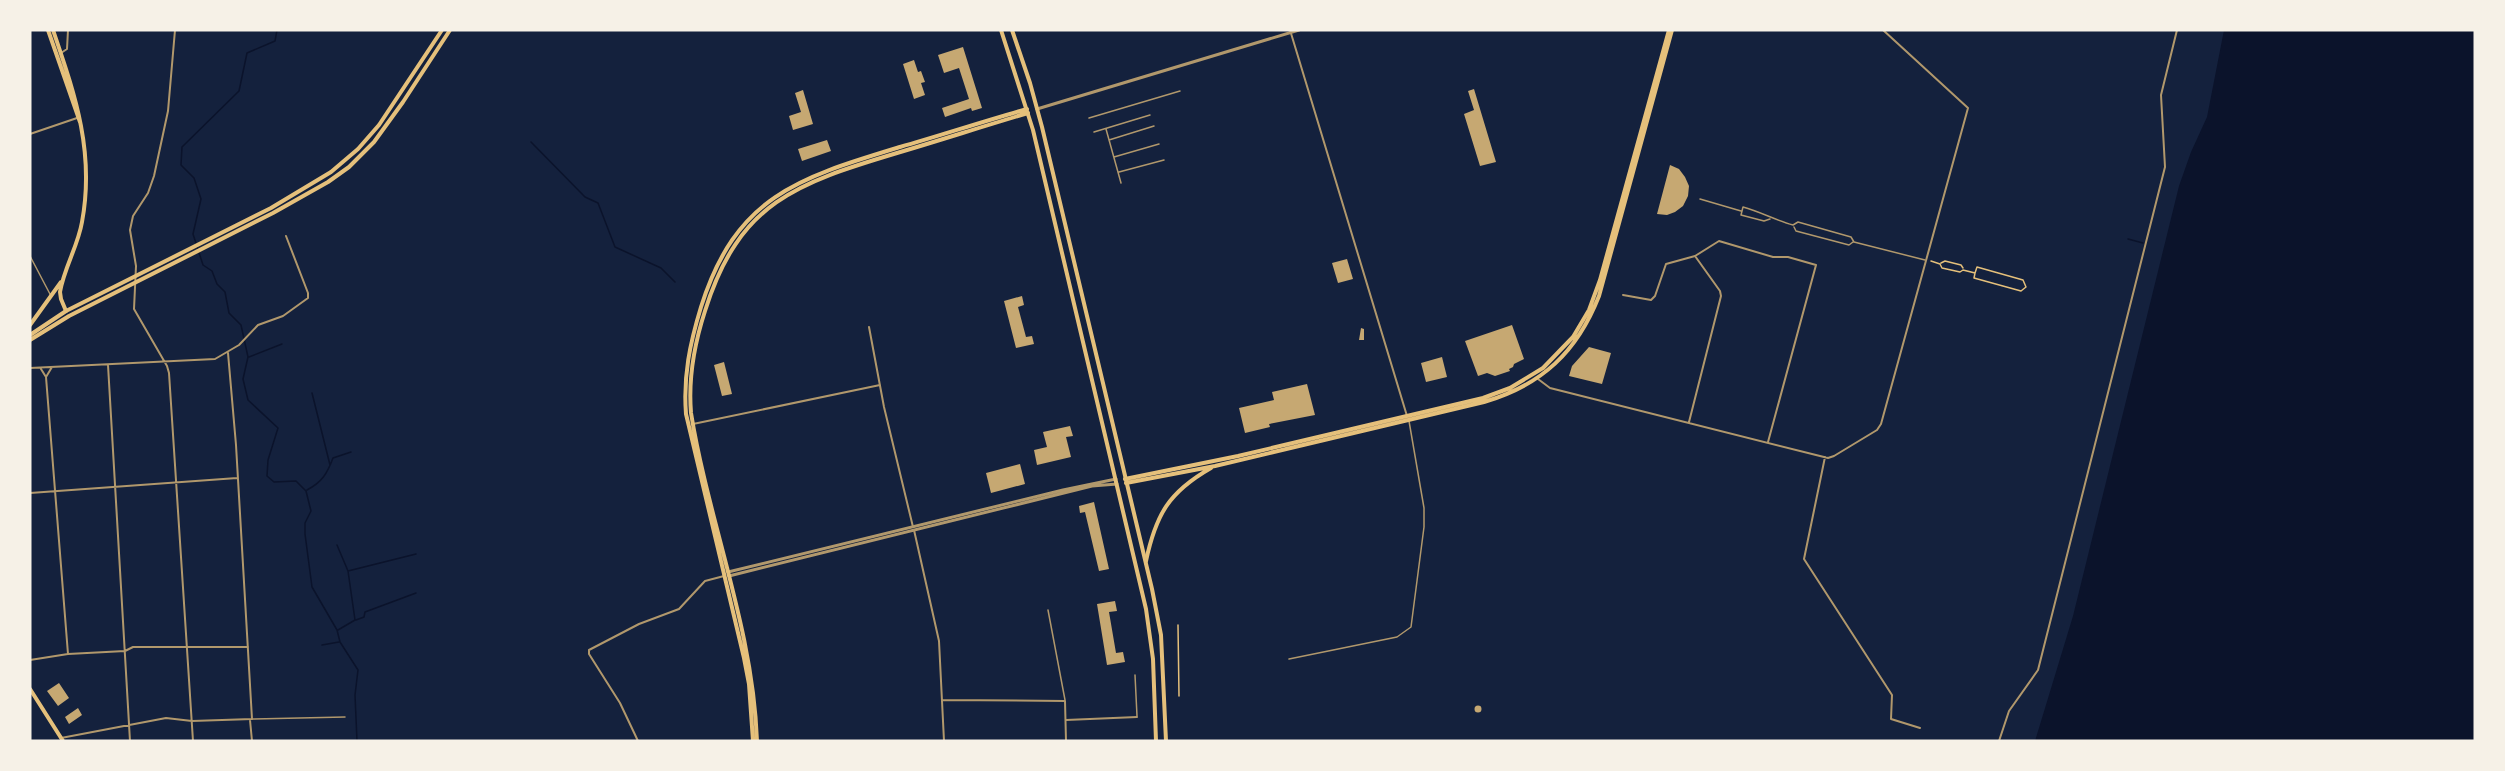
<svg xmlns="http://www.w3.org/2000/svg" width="2505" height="771" font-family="'Open Sans',sans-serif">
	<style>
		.water { fill: #0b132b }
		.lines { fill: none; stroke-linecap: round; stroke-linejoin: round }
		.stream { stroke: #0b132b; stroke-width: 1.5 }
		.building { fill: #c6a872 }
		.path { stroke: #e5c07b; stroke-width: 1.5 }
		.service { stroke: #b1986c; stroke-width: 1.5 }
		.pedestrian { stroke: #b1986c; stroke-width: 1.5 }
		.minor { stroke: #b1986c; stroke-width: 2 }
		.tertiary { stroke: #b1986c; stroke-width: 3 }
		.secondary { stroke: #e5c07b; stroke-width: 4 }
		.primary { stroke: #e5c07b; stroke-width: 4 }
	</style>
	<rect width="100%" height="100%" fill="#14213d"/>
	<path class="water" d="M2224,30H2475V741H2035L2073,616L2179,186L2191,152L2207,117Z"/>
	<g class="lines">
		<path class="stream" d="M277,30L275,41L247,53L239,91L182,147L181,165L194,178L201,199L193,234L203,265L212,271L217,284L225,292L229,313L241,325L248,357L243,379L248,400L278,428L268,460L267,476L274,482L296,481L306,491L311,511L305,523V534L312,587L337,630L340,642L358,670L355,695L357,741
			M531,142L585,197L598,203L615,247L661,268L675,282
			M2128,239L2143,243
			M249,357L282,344
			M312,393L330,465
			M307,490C322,482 327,474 333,458L351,452
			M337,545L348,571L355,620L338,630
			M348,571L416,554
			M356,620L364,617L365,612L416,593
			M322,645L339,642"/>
	</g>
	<path class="building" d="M963,47L982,108L972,111L971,108L945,117L942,108L969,99L959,68L944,73L938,55Z
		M914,60L918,72L921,71L925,82L921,83L925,95L914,99L903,64Z
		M1474,89L1496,162L1480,166L1464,114L1474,110L1468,91Z
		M803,90L813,124L793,130L789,116L801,112L795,93Z
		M827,140L831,151L802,161L798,149Z
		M1670,165L1679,169L1685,177L1689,186L1688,196L1683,206L1675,212L1667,215L1657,214Z
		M1347,259L1353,279L1338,283L1332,263Z
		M1022,296L1024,305L1018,307L1026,337L1032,336L1034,344L1016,348L1004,301Z
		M1512,325L1524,359L1514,364L1513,367L1509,369L1510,371L1495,376L1487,373L1478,376L1465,341Z
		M1361,328L1364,329V340H1359Z
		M1589,347L1611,353L1602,384L1569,376L1572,366Z
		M1442,357L1447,377L1426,382L1421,363Z
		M724,362L732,394L722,396L714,365Z
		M1307,384L1315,415L1269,424L1270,427L1245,433L1239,408L1274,400L1272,392Z
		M1070,426L1073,436L1066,437L1071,457L1037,465L1034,450L1047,447L1043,432Z
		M1020,464L1025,484L991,493L986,473Z
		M1094,502L1109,569L1099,571L1085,512L1080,513L1079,506Z
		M1115,601L1117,611L1109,612L1116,653L1123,652L1125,662L1107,665L1097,604Z
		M59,683L69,698L58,706L47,691Z
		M1474.5 709a3.5 3.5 0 1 1 7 0a3.5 3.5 0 1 1-7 0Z
		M78,708L82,715L69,724L65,717Z"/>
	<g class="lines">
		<path class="path" d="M1931,261L1940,264L1942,268L1960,272L1963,270L1975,273L1974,278L2021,291L2026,287L2023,280L1977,267L1975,273
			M1941,263L1945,261L1961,265L1963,268
			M1178,625L1179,696"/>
		<path class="service" d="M1089,118L1180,91
			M1106,129L1121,183
			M1094,132L1150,115
			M1109,140L1154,126
			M1114,157L1159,144
			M1119,172L1164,160
			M30,256L51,296
			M1048,610L1065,700
			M252,719L345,717"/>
		<path class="pedestrian" d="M1700,199L1741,211
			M1770,219L1764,221L1741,215L1743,207C1761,212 1775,220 1793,225L1798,222L1851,237L1854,242L1925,260
			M1794,227L1796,231L1849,245L1853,242
			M1289,659L1397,637L1411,627L1424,527V508L1409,421
			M1135,675L1137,716"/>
		<path class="minor" d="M175,30L168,111L154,176L148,193L133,216L130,230L136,266L134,309L167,366L169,373L193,741
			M1290,30L1407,416
			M61,53L67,49L68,30
			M30,134L77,118
			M1623,295L1651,300L1655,296L1666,264L1695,256L1719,241L1773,257H1788L1816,265L1768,442
			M869,327L884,407L913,527
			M108,365L130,741
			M30,368L215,359L239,345L258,325L283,316L308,298V293L286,236
			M41,369L46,377L52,367
			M46,377L68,654
			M1538,379L1550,388L1828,458L1834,456L1877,430L1881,424L1968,108L1883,30
			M1689,422L1721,296L1720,291L1695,256
			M693,424L880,385
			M1825,457L1804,559L1892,695L1891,719L1920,728
			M30,493L237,478
			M914,530L939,641L944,741
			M30,660L68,654L125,651L133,647H248
			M942,700L1065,701L1066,741
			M250,720L252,741
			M1066,720L1137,717
			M61,738L166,718L192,721L252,719L236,445L228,353
			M638,741L620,703L589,654V650L639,624L679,609L705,581L724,576
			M1999,741L2009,711L2038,670L2165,167L2161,95L2177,30"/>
		<path class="tertiary" d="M1037,109L1299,30
			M728,572L1063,490L1116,479
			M729,576L1092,486L1117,484"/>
		<path class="secondary" d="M48,30L80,122
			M53,30C75,95 95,152 82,222C78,246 64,268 60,292L61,299L66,311
			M30,325L61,282
			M1125,479L1238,456L1483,398L1510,388L1543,368L1573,337L1589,310L1600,280L1669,30
			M1126,483L1215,466L1484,402C1542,385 1577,352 1599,296L1672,30
			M1146,561C1156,514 1169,492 1211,468
			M30,689L63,741
			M753,741L749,684L744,658L686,414C683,376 690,343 701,307C736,196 798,178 900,147C942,135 984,121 1027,109
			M757,741C753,628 709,524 691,413C688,377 694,345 705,311C739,202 797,183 897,153C941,140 984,126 1028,113"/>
		<path class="primary" d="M1001,30L1033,130L1146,609L1153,659L1156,741
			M1012,30L1030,83L1042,127L1152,589L1161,635L1166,741
			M30,335L66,311L271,208L331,172L358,149L379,125L442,30
			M30,340L69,316L273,213L328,182L349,167L374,142L403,102L450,30"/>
	</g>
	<rect width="2505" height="771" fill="none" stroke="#f6f1e7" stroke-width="63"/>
</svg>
